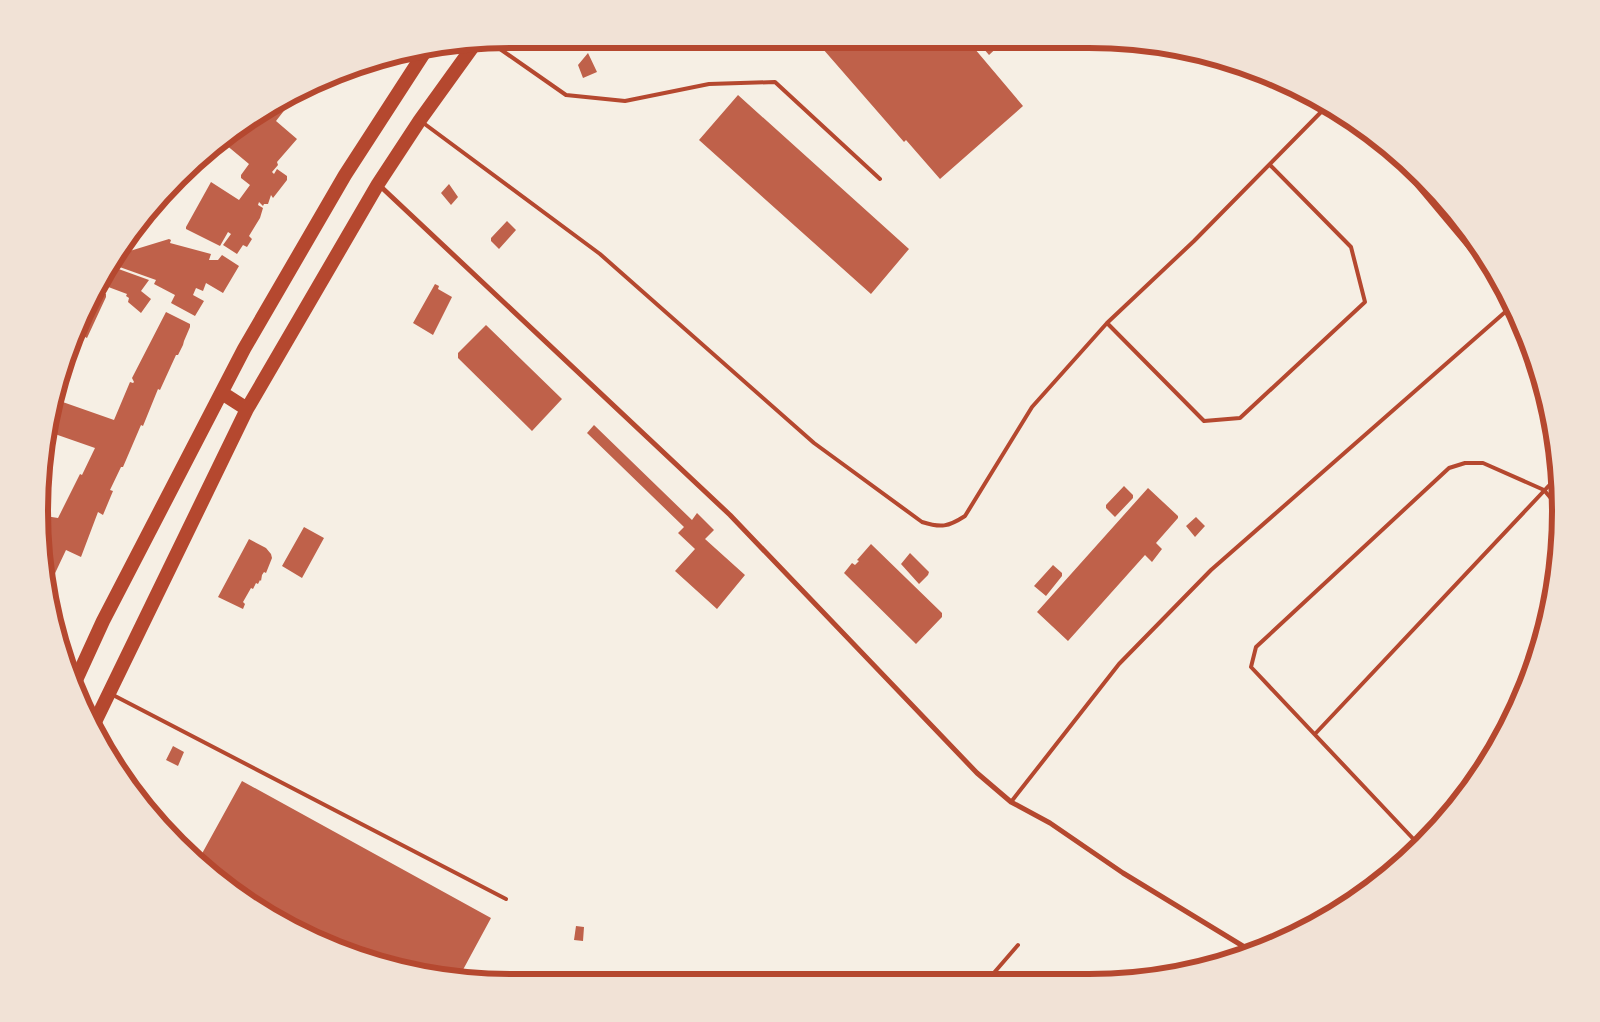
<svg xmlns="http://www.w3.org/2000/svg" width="1600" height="1022" font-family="Mulish,sans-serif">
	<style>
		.building { fill: #bf614a }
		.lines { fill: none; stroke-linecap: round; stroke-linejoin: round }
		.service { stroke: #b5482f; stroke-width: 4 }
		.minor { stroke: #b5482f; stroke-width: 5 }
		.trunk { stroke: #b5482f; stroke-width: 14 }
		.rim { fill: none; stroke: #b5482f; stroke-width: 6 }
	</style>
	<rect width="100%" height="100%" fill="#f6efe4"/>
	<path class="building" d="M816,41L969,42L1023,106L940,179L906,140L904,142Z
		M978,42H1003L989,55Z
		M588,53L597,72L583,78L578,65Z
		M297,94L276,121L297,139L277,162L278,165L272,172L274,174L277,169L287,176V180L273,198L271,195L268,204H264L263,206L259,202L258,205L263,208L260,218L249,236L252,239L247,247L243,245L237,254L223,245L231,234L228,232L220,246L186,229V227L211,182L239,200L250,185L241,178V175L249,164L225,144L233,133L248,119Z
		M738,95L909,249L871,294L699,140Z
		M449,184L458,197L451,205L441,193Z
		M507,221L516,230L499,249L491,241V238Z
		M169,239L171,240L170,243L211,254L209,260H218L222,255L239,266L223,293L206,283L203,291L196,288L193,295L204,301L195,316L171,303L175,295L154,284L156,280L114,265L120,254Z
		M113,267L149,280L141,291L151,299L141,313L128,302L129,298L126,296L127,294L103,285Z
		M435,284L439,286L438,289L452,297L433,335L413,323Z
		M100,291L106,294V297L87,338L78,333Z
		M166,312L190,324V327L184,341L183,345L178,355H176L160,390L158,389L143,426L141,425L123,467H121L110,490L113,491L103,515L98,512L81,557L66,550L49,586L43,543L46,539L42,538L39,515L58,518L80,474L82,475L95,448L52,433L57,400L114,420L130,382L133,383L134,382L132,378Z
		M486,325L562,399L532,431L458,358V353Z
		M594,425L692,520L697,513L714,530L705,539L745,575L717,609L675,571L695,549L678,533L684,527L587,433Z
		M1124,486L1133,495V498L1115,517L1106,508V505Z
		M1148,488L1178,516V518L1156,543L1162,549L1152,562L1145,555L1068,641L1037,612Z
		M41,497L48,498L46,511L39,510Z
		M1196,517L1205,526L1195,537L1186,526Z
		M304,527L324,538L302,578L282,566Z
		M249,539L266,548L271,554L272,558L266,573L264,572L262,575L261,581L260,580L258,584L256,583L253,589L251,588L243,602L245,604L243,609L218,597Z
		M871,544L942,613V617L916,644L844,573L852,563L855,565L859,561L857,560Z
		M910,553L929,572L928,575L919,584L901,564Z
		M1053,565L1062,573V576L1046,596L1034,586Z
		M173,746L184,752L178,766L166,760Z
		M242,781L491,918L458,979H450L331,947L223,885L199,859Z
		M576,926L584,927L583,941L574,940Z"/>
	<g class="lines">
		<path class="service" d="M490,42L566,95L625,101L709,84L775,82L880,179
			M422,122L600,254L814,443L922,522C941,528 948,527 965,516L1032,407L1107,323L1194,241L1326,107
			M1107,323L1204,421L1240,418L1365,302L1351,247L1270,165
			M113,695L506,899
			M1315,734L1558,476
			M1011,802L1119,664L1211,570L1512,306
			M1420,846L1251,667L1256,647L1449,468L1465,463H1483L1544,490L1559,508
			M986,982L1018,945"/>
		<path class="minor" d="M1376,136L1505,290
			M378,184L730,515L977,773L1011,802L1050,823L1123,873L1251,951"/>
		<path class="trunk" d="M222,393L247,409
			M76,680L103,621L244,349L345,175L424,53
			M95,722L247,409L378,184L420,120L474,45"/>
	</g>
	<path d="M0 0H1600V1022H0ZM511 48H1089A463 463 0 0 1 1552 511V511A463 463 0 0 1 1089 974H511A463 463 0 0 1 48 511V511A463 463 0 0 1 511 48Z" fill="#f1e2d6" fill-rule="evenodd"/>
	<path class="rim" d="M511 48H1089A463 463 0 0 1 1552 511V511A463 463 0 0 1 1089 974H511A463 463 0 0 1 48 511V511A463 463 0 0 1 511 48Z"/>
</svg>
